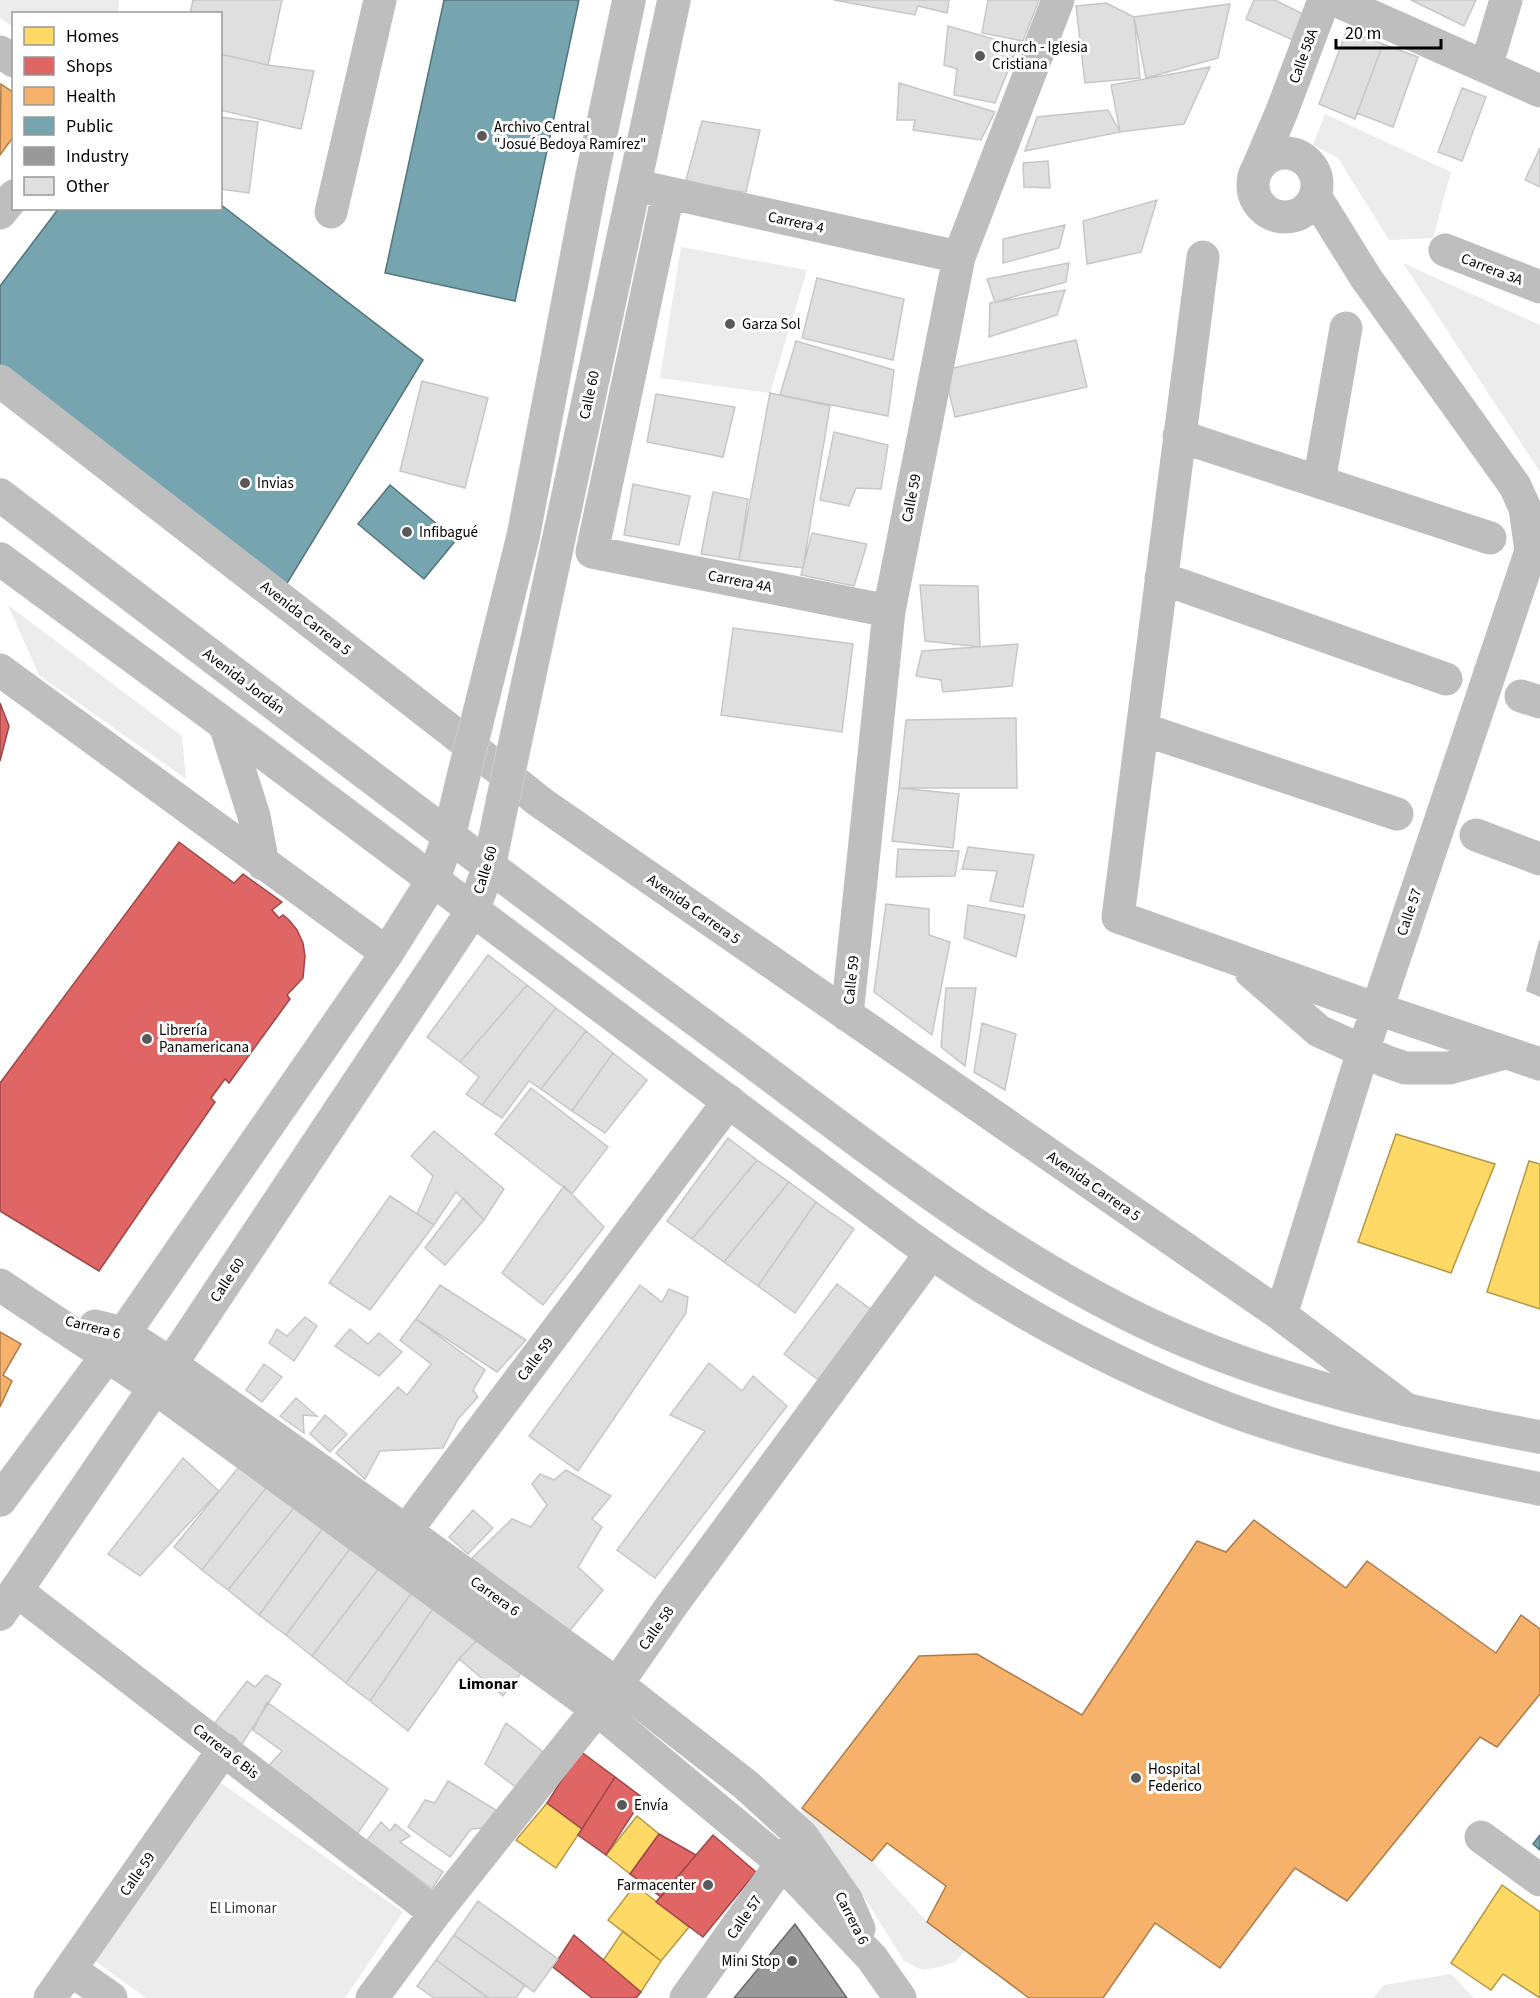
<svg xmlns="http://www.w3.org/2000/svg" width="1540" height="1998" font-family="'Source Sans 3',sans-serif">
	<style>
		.green { fill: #ececec }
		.water { fill: #bfbfbf }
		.homes { fill: #ffd966; stroke: #b29847; stroke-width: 1.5 }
		.shops { fill: #e06666; stroke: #9d4747; stroke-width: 1.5 }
		.health { fill: #f6b26b; stroke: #ac7d4b; stroke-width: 1.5 }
		.public { fill: #76a5af; stroke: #53747a; stroke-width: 1.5 }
		.industry { fill: #999; stroke: #6b6b6b; stroke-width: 1.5 }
		.building { fill: #dfdfdf; stroke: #c7c7c7; stroke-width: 1.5 }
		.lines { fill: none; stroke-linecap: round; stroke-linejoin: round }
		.major-casing { stroke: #dbdbdb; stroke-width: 34 }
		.minor { stroke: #bebebe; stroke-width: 33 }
		.major { stroke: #bebebe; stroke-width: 33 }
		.major-bridge-casing { stroke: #dbdbdb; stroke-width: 34; stroke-linecap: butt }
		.major-bridge { stroke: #bebebe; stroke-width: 33 }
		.poi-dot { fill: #595959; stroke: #fff; stroke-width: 2 }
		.labels { text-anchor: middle; stroke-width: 6; stroke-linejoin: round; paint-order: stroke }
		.poi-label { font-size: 15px; fill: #000; stroke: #fff; text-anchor: start }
		.street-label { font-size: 15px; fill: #000; stroke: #fff }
		.park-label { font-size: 15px; fill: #333; stroke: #fff }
		.neighbourhood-label { font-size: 16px; font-weight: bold; fill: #000; stroke: #fff }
	</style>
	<rect width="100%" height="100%" fill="#fff"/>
	<path class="green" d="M0,0H119L118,13L14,14L13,27L0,18Z
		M1325,114L1451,172L1433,238L1389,240L1338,158L1313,145Z
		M681,247L807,270L770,393L660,378Z
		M1403,263L1540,325V472Z
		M8,605L182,736L186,779L39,675Z
		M220,1782L403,1912L345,1998H146L95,1961Z
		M802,1808L872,1861L927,1922L966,1950L955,1962L940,1967L922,1970L904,1961L857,1886L803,1819Z
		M1451,1974L1474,1998H1373L1384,1985Z"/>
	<path class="water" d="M1539,940L1540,941V997L1526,991Z"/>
	<path class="homes" d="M1396,1134L1495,1164L1451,1273L1358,1242Z
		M1529,1161L1540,1164V1309L1487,1292Z
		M547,1803L582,1829L556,1868L516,1840Z
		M637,1816L659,1834L630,1874L606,1855Z
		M635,1885L689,1927L661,1961L608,1920Z
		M1502,1885L1540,1912V1998L1503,1974L1491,1990L1451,1963Z
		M623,1931L661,1961L641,1992L602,1962Z"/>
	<path class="shops" d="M0,703L9,726L0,761Z
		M0,703L9,726L0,761Z
		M179,842L234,883L243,874L282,902L272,910L279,918L283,915L289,920L297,930L303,943L305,956L303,978L287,995L290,999L229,1083L225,1079L211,1098L215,1102L99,1271L0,1211V1083Z
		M580,1751L615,1777L582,1829L547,1803Z
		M615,1777L643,1798L606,1855L578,1835Z
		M659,1834L696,1855L661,1897L630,1874Z
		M713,1835L756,1872L703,1937L656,1902Z
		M574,1935L641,1992L636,1998H592L553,1967Z"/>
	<path class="health" d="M1,84L14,93V136L0,155Z
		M0,1332L21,1344L3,1375L12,1381L0,1407Z
		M1254,1520L1346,1588L1367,1561L1496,1653L1521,1615L1540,1629V1694L1497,1747L1480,1737L1347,1901L1295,1868L1220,1968L1155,1923L1103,1998H1029L927,1922L946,1886L887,1843L872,1861L802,1808L919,1656L977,1654L1082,1715L1197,1541L1226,1552Z"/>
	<path class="public" d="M444,0H579L515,301L385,273Z
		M220,204L423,360L283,590L0,376V286L59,208H220Z
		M390,485L456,540L424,579L358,524Z
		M1540,1835V1850L1533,1844Z"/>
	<path class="industry" d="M795,1924L847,1998H734Z"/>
	<path class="building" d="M193,0H282L268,65L220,54V14H190Z
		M834,0H949L947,13L918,6L915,15Z
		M988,0H1039L1023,41L982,33Z
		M1254,0H1275L1315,20L1302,44L1246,19Z
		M1411,0H1476L1464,26Z
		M1106,3L1134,17L1140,78L1085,83L1076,6Z
		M1230,4L1218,58L1146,78L1134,17Z
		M948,26L1018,46L995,103L954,95L957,69L944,65Z
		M1347,30L1383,44L1355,119L1319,104Z
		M1383,44L1418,57L1393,127L1357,113Z
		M220,54L268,65L314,71L301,129L220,110Z
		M1210,67L1184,124L1120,132L1111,85Z
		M899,83L995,112L981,140L913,130L915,120H897Z
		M1462,88L1486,97L1462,161L1438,152Z
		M1108,110L1120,132L1025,151L1037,117Z
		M220,117L258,122L249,193L220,189Z
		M702,121L760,130L746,192L684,187Z
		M1540,148V187L1525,180Z
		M1048,161L1050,188L1024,187L1023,163Z
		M1157,200L1141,252L1087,264L1083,221Z
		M1065,225L1059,248L1003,263V239Z
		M1069,263L1066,282L995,302L987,279Z
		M817,278L904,299L893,360L802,338Z
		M1065,290L1057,315L989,337L990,303Z
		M1076,340L1087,387L955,417L944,370Z
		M796,341L894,370L888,416L780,395Z
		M422,381L488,398L465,488L400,471Z
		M770,393L830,406L803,568L739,560Z
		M656,394L735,407L723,457L647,442Z
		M834,432L888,445L881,489L856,488L849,506L820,500Z
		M633,484L690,496L679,545L624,535Z
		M713,492L748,499L739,560L701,554Z
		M812,533L867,544L854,586L801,575Z
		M920,585L978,586L980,647L925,641Z
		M733,628L853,644L842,732L721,715Z
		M1018,644L1012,686L943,692L941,680L916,676L922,651Z
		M1016,718L1017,788H899L906,720Z
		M899,788L959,794L953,848L892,841Z
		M968,847L1034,855L1023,907L990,901L997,871L962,869Z
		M898,849L959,851L955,876L896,877Z
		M886,904L929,909V935L950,942L932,1035L874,992Z
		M968,905L1025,915L1016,957L964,938Z
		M488,955L527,985L460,1062L427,1037Z
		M527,985L556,1008L482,1105L466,1094L479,1077L460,1062Z
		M946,988H976L965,1066L941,1047Z
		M556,1008L586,1031L541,1089L529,1081L502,1118L482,1105Z
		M982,1023L1016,1034L1005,1090L974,1072Z
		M586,1031L613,1053L572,1111L541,1089Z
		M613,1053L647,1080L605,1133L572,1111Z
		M531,1088L608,1147L572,1194L495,1134Z
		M434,1131L504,1189L484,1220L456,1192L434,1225L417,1214L433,1176L411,1156Z
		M728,1138L757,1160L692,1239L667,1221Z
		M757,1160L789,1182L724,1262L692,1239Z
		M789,1182L816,1202L758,1286L724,1262Z
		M564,1186L604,1227L543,1305L502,1273Z
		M390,1196L434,1225L370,1310L329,1283Z
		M463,1198L484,1220L445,1265L425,1248Z
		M816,1202L854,1229L795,1313L758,1286Z
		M837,1284L873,1311L820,1381L784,1354Z
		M440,1285L526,1340L497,1372L416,1319Z
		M640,1285L662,1302L669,1289L688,1297L686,1313L578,1471L529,1436Z
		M305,1317L317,1326L294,1361L269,1343L277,1329L287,1336Z
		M416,1319L485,1370L473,1390L478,1397L458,1419L443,1448L380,1451L365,1479L336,1453L398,1387L407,1395L431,1364L400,1340Z
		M350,1329L368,1344L379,1333L402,1352L379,1376L335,1346Z
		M709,1363L742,1391L753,1376L787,1406L655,1578L617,1550L705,1431L670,1415Z
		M264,1364L282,1377L262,1402L246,1390Z
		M296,1398L317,1416L303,1415L304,1433L280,1416Z
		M325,1415L347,1434L330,1452L310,1434Z
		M183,1458L219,1491L140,1576L108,1554Z
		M242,1463L269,1484L202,1570L174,1547Z
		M566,1470L611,1496L592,1519L602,1527L578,1567L603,1590L567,1634L472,1558L512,1519L531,1527L547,1505L532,1484L540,1474L554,1480Z
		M269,1484L297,1504L228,1590L202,1570Z
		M297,1504L325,1525L259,1615L228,1590Z
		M473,1510L493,1528L468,1554L449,1537Z
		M325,1525L352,1546L286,1635L259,1615Z
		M352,1546L380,1567L312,1656L286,1635Z
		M380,1567L413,1591L346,1683L312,1656Z
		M413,1591L434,1607L370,1701L346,1683Z
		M434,1607L478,1639L459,1659L408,1731L370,1701Z
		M478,1639L522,1672L503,1696L459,1659Z
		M266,1675L281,1684L238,1750L211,1728L247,1681L255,1687Z
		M267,1702L388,1789L356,1836L265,1770L282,1751L253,1730Z
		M506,1723L546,1754L521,1791L485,1764Z
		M448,1781L496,1810L483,1828L471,1829L450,1857L408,1827L425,1800L435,1803Z
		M381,1822L390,1831L395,1824L410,1836L400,1842L443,1872L432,1889L367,1840Z
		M478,1901L558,1959L534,1992L454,1935Z
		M454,1935L525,1985L516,1998H489L436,1960Z
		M436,1960L488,1998H434L417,1986Z"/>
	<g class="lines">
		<g class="major-casing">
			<path id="major" d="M0,495C236,675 472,855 711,1031C856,1138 997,1255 1161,1330C1282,1385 1410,1413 1540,1437
				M523,537L592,176L629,0
				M557,547L674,0
				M0,559L249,742L909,1237C1007,1308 1115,1366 1228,1409C1328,1446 1436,1468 1540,1489
				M0,1500L124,1333L387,953L433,880L449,836L464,774
				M0,1614L171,1364L473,910L489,867L503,799"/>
		</g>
		<path class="minor" d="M1335,0L1540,91
			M0,52L14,61
			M1486,67L1506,0
			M1253 185a32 32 0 1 1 64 0a32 32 0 1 1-64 0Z
			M1257,170L1282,111L1324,0
			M647,188L959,257
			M668,194L592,552L889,611
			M331,212L380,0
			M0,213L14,196
			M1445,250L1540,287
			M1203,257L1118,917L1357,1002L1540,1064
			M0,381L450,730L540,802L1281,1315L1407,1410
			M1179,436L1490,538
			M1319,482L1346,328
			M1161,578L1446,679
			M0,670L387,953
			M1521,696L1540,702
			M225,725L254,816L263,864
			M1142,729L1397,814
			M1476,835L1540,859
			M1251,972L1319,1031L1385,1061L1405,1068H1449L1505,1053
			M847,1015L889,611L959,257L1058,0
			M0,1285L155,1388L598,1710L782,1863L872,1958L900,1998
			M1281,1315L1363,1051L1531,551L1525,508L1515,486L1366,278L1315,196
			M95,1326L124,1333L171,1364L406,1531L617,1684L746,1785L802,1836L847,1901L859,1929
			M406,1531L729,1101
			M17,1591L435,1913
			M1481,1837L1540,1880
			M70,1969L111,1998
			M50,1998L224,1749
			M372,1998L435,1913L617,1684L672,1605L931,1253
			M686,1998L795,1845"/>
		<use href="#major" class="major"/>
		<g class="major-bridge-casing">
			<path id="major-bridge" d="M464,774L523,537
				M503,799L557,547"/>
		</g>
		<use href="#major-bridge" class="major-bridge"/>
	</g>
	<g class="poi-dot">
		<circle cx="980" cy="56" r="6"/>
		<circle cx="482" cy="136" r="6"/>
		<circle cx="730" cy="324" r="6"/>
		<circle cx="245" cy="483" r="6"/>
		<circle cx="407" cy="532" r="6"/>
		<circle cx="147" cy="1039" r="6"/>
		<circle cx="1136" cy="1778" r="6"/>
		<circle cx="622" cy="1805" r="6"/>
		<circle cx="708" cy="1885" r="6"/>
		<circle cx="792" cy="1961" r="6"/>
	</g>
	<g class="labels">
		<g class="poi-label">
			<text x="992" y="52">Church - Iglesia<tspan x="992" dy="17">Cristiana</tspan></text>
			<text x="494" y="132">Archivo Central<tspan x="494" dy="17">"Josué Bedoya Ramírez"</tspan></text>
			<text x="742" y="329">Garza Sol</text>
			<text x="257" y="488">Invias</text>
			<text x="419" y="537">Infibagué</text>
			<text x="159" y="1035">Librería<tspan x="159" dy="17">Panamericana</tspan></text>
			<text x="1148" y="1774">Hospital<tspan x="1148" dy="17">Federico</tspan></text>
			<text x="634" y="1810">Envía</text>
			<text x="696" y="1890" text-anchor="end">Farmacenter</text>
			<text x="780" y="1966" text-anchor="end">Mini Stop</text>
		</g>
		<g class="street-label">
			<text transform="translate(1303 56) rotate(-70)" y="5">Calle 58A</text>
			<text transform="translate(796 222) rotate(12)" y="5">Carrera 4</text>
			<text transform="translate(1492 269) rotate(21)" y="5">Carrera 3A</text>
			<text transform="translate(589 395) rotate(-78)" y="5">Calle 60</text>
			<text transform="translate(911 498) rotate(-79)" y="5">Calle 59</text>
			<text transform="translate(740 581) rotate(11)" y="5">Carrera 4A</text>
			<text transform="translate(306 618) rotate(38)" y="5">Avenida Carrera 5</text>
			<text transform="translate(244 681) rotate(37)" y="5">Avenida Jordán</text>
			<text transform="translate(485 870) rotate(-73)" y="5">Calle 60</text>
			<text transform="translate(694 909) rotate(35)" y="5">Avenida Carrera 5</text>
			<text transform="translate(1409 912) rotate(-71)" y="5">Calle 57</text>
			<text transform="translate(851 980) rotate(-84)" y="5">Calle 59</text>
			<text transform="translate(1094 1186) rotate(35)" y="5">Avenida Carrera 5</text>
			<text transform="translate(227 1280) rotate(-56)" y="5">Calle 60</text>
			<text transform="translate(93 1327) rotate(14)" y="5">Carrera 6</text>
			<text transform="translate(535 1359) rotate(-53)" y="5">Calle 59</text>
			<text transform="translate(495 1596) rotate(36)" y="5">Carrera 6</text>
			<text transform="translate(656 1628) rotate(-55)" y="5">Calle 58</text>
			<text transform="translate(226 1751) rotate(38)" y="5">Carrera 6 Bis</text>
			<text transform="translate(137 1874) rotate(-55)" y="5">Calle 59</text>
			<text transform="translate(744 1917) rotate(-55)" y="5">Calle 57</text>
			<text transform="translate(852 1918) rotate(63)" y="5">Carrera 6</text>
		</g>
		<g class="park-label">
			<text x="243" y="1913">El Limonar</text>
		</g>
		<g class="neighbourhood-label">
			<text x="488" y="1689">Limonar</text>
		</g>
	</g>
	<rect x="12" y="12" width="210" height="198" fill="#ffffff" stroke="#999999" stroke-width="1.5"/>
	<rect x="24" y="27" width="30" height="18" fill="#ffd966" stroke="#999999" stroke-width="1.5"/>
	<text x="66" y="42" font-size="18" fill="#000000">Homes</text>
	<rect x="24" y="57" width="30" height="18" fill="#e06666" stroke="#999999" stroke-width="1.5"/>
	<text x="66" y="72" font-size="18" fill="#000000">Shops</text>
	<rect x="24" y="87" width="30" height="18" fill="#f6b26b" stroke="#999999" stroke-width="1.5"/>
	<text x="66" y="102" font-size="18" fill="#000000">Health</text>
	<rect x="24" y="117" width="30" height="18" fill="#76a5af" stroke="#999999" stroke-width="1.5"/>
	<text x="66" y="132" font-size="18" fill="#000000">Public</text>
	<rect x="24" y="147" width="30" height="18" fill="#999999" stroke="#999999" stroke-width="1.5"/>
	<text x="66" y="162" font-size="18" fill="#000000">Industry</text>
	<rect x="24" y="177" width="30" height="18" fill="#dfdfdf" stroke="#999999" stroke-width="1.5"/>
	<text x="66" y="192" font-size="18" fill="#000000">Other</text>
	<path d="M1336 39v9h105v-9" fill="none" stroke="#000000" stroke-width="3"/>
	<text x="1345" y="39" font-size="18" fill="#000000" stroke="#ffffff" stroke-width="4.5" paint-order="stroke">20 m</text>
</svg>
